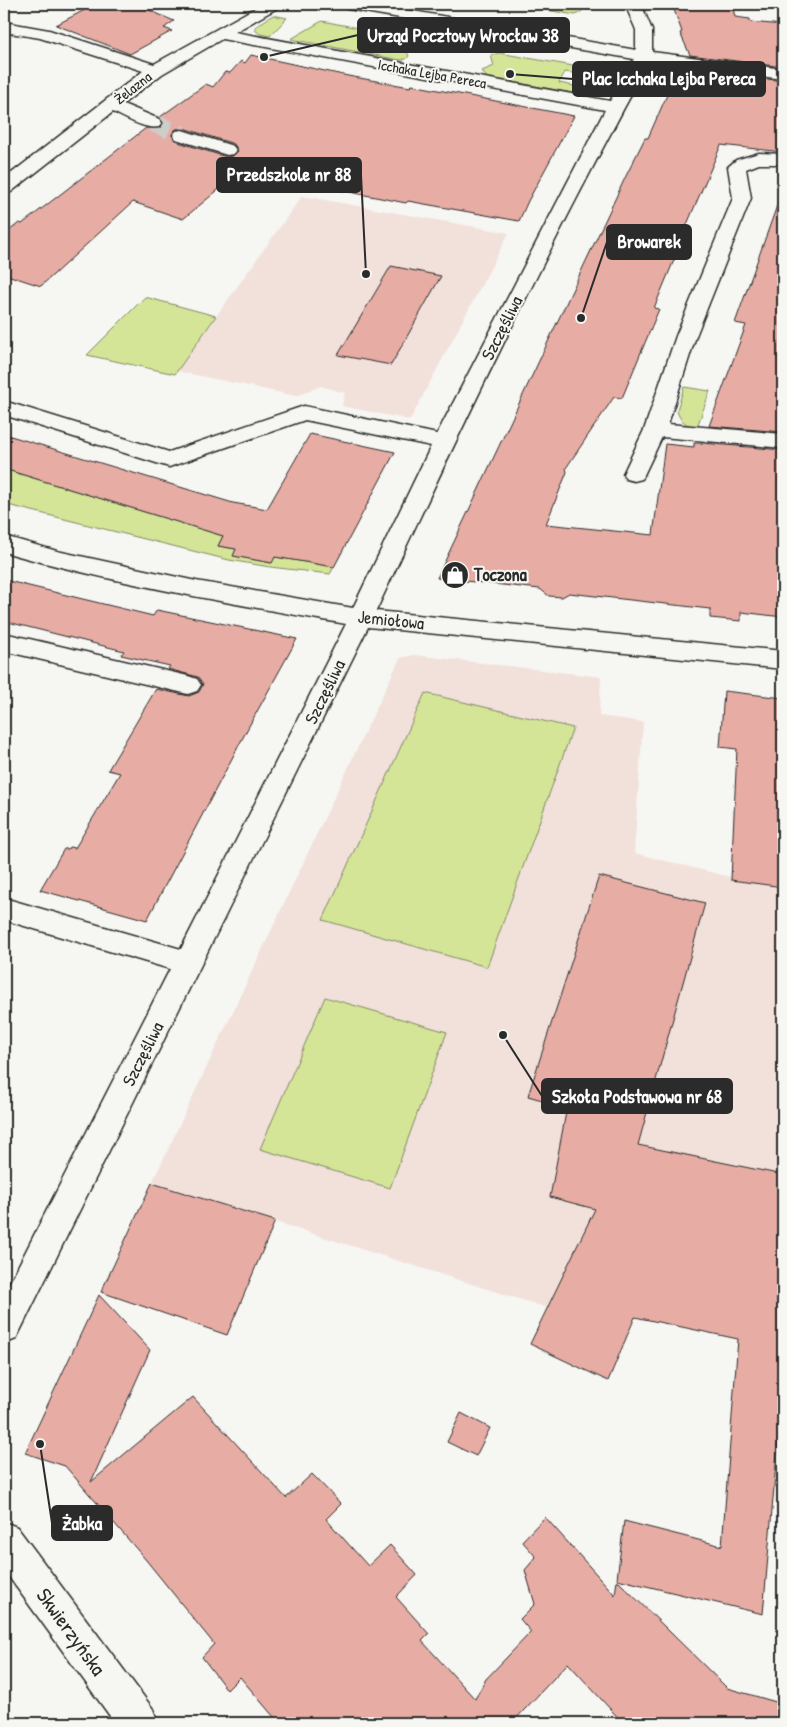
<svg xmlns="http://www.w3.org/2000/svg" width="787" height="1727" font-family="'Patrick Hand',sans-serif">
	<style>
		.built { fill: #f2e0db }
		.green { fill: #d4e598; stroke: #808862 }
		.building { fill: #e7ada4; stroke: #2b2b2b; fill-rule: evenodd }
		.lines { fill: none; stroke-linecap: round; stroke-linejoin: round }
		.minor-tunnel { stroke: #cdcdca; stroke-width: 18; stroke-dasharray: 18 9; stroke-linecap: butt }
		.minor-casing { stroke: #2b2b2b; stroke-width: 3 }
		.minor { fill: #f6f6f2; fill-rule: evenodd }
		.labels { text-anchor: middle; stroke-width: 4; stroke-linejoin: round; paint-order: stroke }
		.far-street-label { font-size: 15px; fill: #2b2b2b; stroke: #f6f6f2 }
		.street-label { font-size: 18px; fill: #2b2b2b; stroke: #f6f6f2 }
		.poi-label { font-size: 18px; font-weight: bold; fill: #2b2b2b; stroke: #f6f6f2; text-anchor: start }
		.near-street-label { font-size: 21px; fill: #2b2b2b; stroke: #f6f6f2 }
		.leader { fill: none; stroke: #2b2b2b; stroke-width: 2 }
		.callout-dot { fill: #2b2b2b; stroke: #f6f6f2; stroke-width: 2 }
		.callout { fill: #2b2b2b; stroke: #2b2b2b; stroke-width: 2 }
		.callout-label { font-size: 19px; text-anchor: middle; font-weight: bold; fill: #fff }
	</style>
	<rect width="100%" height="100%" fill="#f6f6f2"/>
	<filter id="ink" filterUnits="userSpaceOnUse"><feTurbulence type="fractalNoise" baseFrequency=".02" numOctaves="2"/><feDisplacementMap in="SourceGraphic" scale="10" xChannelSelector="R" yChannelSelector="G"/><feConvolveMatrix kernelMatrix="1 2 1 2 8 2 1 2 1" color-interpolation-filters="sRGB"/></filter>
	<g filter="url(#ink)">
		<path class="built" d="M302,196L509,233L410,420L342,406L345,393L321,386L296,396L177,371Z
			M414,655L601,677L599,716L643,722L634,853L754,883L783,887V1264L610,1227L548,1308L152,1183L400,658Z"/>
		<path class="green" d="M513,4H585L586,6L581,12L575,15Z
			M273,15L287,18L270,36L260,34L255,30V27Z
			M322,21L416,39L419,44L405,48L409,56L406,59L400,60L291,39Z
			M499,53L602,71L599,77L565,72L559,83L585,88L583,95L486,77L482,71L494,66L491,55Z
			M145,297L216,316L175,374L87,355Z
			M684,387L710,391L697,427C687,426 679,421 677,410Z
			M4,469L223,536L218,546L236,549L234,556L271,563L275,557L334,567L330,574L270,567L229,560L4,504Z
			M425,693L573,728L487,967L323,920Z
			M325,997L447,1032L390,1188L260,1149Z"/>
		<path class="building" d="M96,4H135L174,21L164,28L172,31L130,54L56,25Z
			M672,4H732L735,17L750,19V22L783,25V67L690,55L680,33L682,32Z
			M251,55L348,76L410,87L412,85L574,116L528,201L519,221L408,201L406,203L391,200L241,171L183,219L133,202L41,286L4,274V235L19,223L22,224L146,128H160L164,123L160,117L206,84L213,87L225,72L230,73L241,61L245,63ZM183,128L234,144L238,151L233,156L226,157L175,141L172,134L176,129Z
			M697,70L783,81V152L721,145L685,229H687L654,308L659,309L622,398L614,397L566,468L567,472L546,524L653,535L665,444L694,447V443H702L783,450V617L741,612V621L710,618V609L569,593L562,597L549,596L540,589L437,578L625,178L645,138H648L670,88L707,92Z
			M779,200L783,201V432L709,426L746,325L735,323Z
			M391,266L441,276L391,365L338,355Z
			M4,434L233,503L267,509L310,434L395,452L334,567L275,557L272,563L233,556L236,549L218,546L223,536L4,469Z
			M4,580L153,616L157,610L297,639L249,726L147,920L40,890L64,849H68L69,847L75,848L120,773L108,770L156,689L189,696L199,692L203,684L198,677L168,669L170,666L121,655L124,651L4,621Z
			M724,691L783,698V887L731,880L737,749L720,747Z
			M599,876L705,903L638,1145L783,1175V1430L779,1429L763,1614L617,1579L624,1521L722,1546L738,1339L635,1317L608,1381L530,1344L595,1209L550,1197L567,1107L528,1096Z
			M152,1183L275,1221L227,1335L101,1292Z
			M99,1295L150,1350L91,1482L193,1397L286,1498L312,1474L341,1504L326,1519L368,1566L390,1545L417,1575L396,1597L429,1634L422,1641L475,1699L486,1679L531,1632L520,1619L535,1604L525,1570L536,1557L522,1541L545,1517L615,1595L617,1580L727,1688L783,1704V1723H623L568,1663L512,1723H279L240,1677L227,1690L202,1657L214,1644L146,1560L65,1466L25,1453Z
			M461,1413L490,1428L476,1456L447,1442Z"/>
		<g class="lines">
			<path class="minor-tunnel" d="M153,123L182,135"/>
			<g class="minor-casing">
				<path id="minor" d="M262,4H281L279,7L235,32L610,101L634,59L348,9L342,7L340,4H373L636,50V30L625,4H641L652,30V52L783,69V79L649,62C551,241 462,426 376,611L783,651V669L368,627L16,1339L4,1344V1294L170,969L4,920V898L181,949L346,624C231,603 116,584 4,552V536L57,551L196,581L353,608L431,446L305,420L169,467L4,415V401L169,452L304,406L437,434L605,110L222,39L162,74L123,104L159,119L162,123L159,127C145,130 126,118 113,112L11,192L4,193V179L143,71L40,38L4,32V22L49,30L154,64Z
					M182,130L233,146L236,150L233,154L227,155L176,139L173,135L176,131Z
					M759,153L783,154V164H759L746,169L751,198L696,336L668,424L783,434V448L662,437L642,479L634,481L626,479L623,474L644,430L676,336L733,198L728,167L736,160Z
					M4,633L188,676L197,679L201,685L197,691L188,694L4,651Z
					M4,1522L17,1527L153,1709L158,1723H115L4,1570Z"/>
			</g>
			<use href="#minor" class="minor"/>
		</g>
	</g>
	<defs>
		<g id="shop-disc" transform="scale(1.4375)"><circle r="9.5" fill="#2b2b2b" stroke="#f6f6f2"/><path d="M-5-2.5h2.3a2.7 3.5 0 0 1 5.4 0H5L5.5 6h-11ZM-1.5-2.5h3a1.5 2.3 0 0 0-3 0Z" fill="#fff"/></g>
	</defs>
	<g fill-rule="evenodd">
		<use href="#shop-disc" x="455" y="575"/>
	</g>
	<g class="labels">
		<g class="far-street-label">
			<text transform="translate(432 74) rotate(10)" y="5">Icchaka Lejba Pereca</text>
			<text transform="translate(133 88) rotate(-38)" y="5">Żelazna</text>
		</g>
		<g class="street-label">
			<text transform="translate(502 328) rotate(-63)" y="6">Szczęśliwa</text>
			<text transform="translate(391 620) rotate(6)" y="6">Jemiołowa</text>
			<text transform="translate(325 692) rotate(-64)" y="6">Szczęśliwa</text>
			<text transform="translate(143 1054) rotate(-63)" y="6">Szczęśliwa</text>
		</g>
		<g class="poi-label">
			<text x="474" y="581">Toczona</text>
		</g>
		<g class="near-street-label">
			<text transform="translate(71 1632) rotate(54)" y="7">Skwierzyńska</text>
		</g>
	</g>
	<path class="leader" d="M264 57L358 35M510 74L573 79M366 274L361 175M581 318L607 242M503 1035L542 1096M40 1444L52 1523"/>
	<g class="callout-dot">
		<circle cx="264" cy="57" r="5"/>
		<circle cx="510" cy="74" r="5"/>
		<circle cx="366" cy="274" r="5"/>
		<circle cx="581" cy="318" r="5"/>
		<circle cx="503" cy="1035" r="5"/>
		<circle cx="40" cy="1444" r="5"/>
	</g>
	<g class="callout">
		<rect x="358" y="18" width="211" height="34" rx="5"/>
		<rect x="573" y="62" width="192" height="34" rx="5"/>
		<rect x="217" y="158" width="144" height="34" rx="5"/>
		<rect x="607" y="225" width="84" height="34" rx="5"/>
		<rect x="542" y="1079" width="190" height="34" rx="5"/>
		<rect x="52" y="1506" width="60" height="34" rx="5"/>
	</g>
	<g class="callout-label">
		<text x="463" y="42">Urząd Pocztowy Wrocław 38</text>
		<text x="669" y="85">Plac Icchaka Lejba Pereca</text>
		<text x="289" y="181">Przedszkole nr 88</text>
		<text x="649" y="248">Browarek</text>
		<text x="637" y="1103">Szkoła Podstawowa nr 68</text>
		<text x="82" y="1530">Żabka</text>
	</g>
	<rect width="787" height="1727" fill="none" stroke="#f6f6f2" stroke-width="20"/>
	<rect x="10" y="10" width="767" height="1707" fill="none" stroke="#2b2b2b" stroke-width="2" filter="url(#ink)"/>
</svg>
